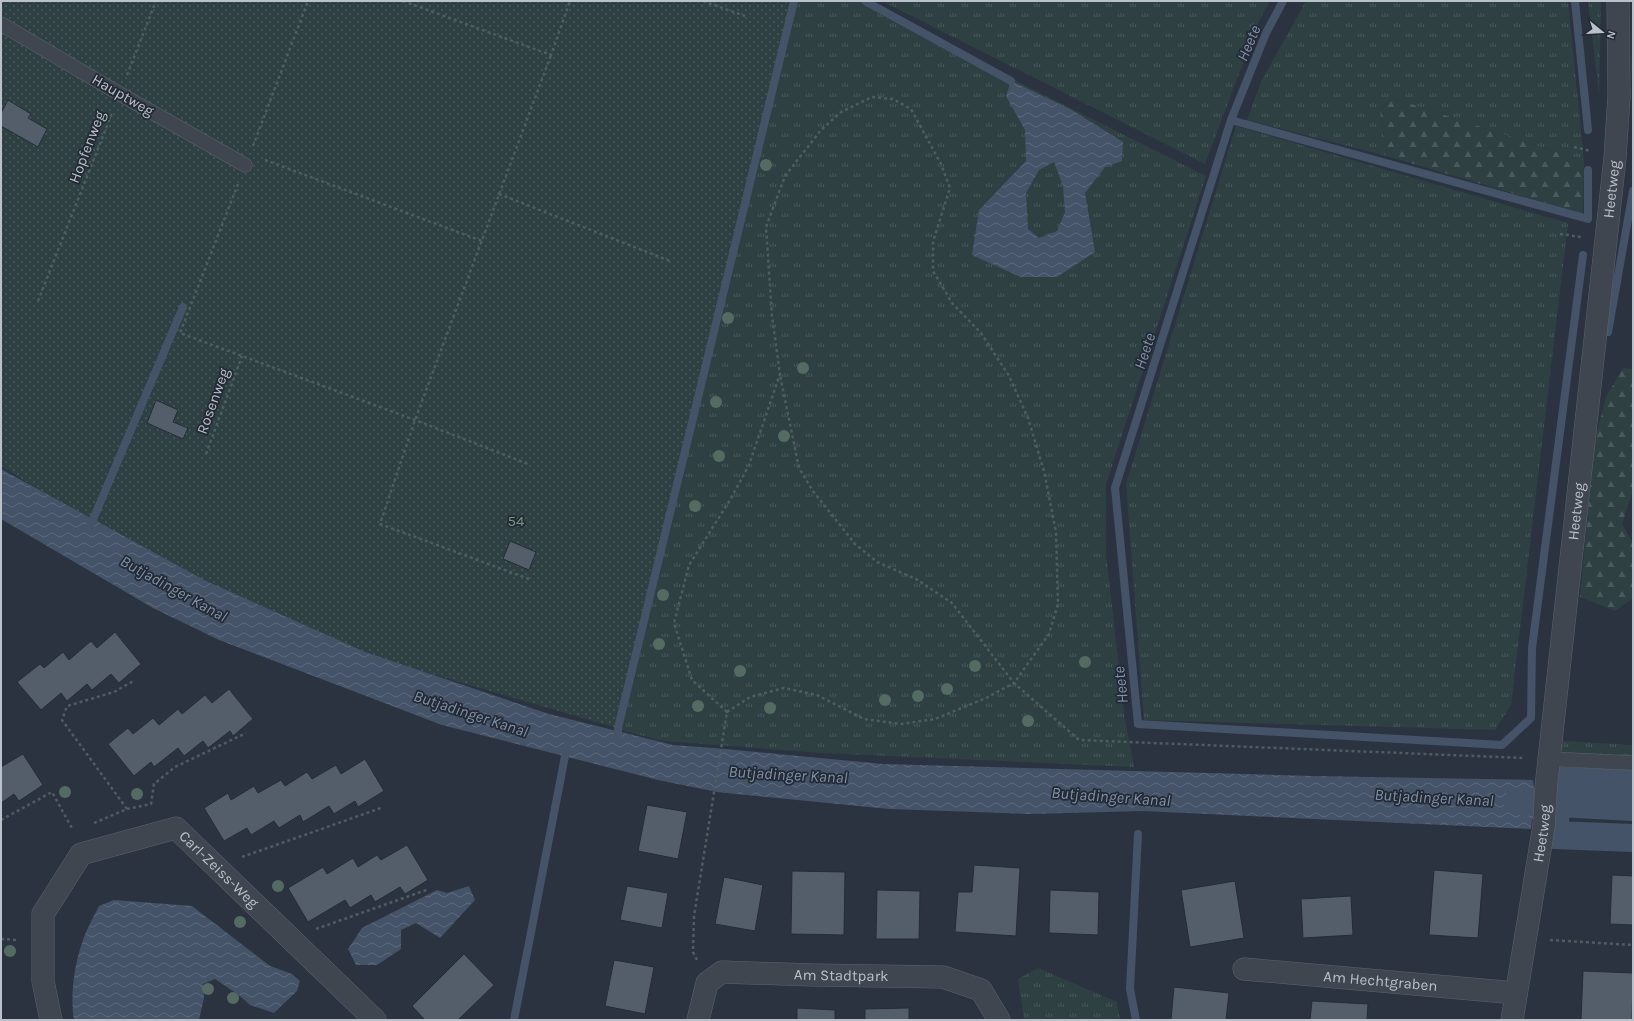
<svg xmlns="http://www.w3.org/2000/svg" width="1634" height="1021" font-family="Karla,sans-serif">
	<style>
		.grass { fill: url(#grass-tufts) }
		.forest { fill: url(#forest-firs) }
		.garden { fill: url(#garden-dots) }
		.water { fill: url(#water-waves); fill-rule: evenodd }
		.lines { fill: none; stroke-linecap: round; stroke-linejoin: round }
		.stream { stroke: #455368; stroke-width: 8 }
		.canal { stroke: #455368; stroke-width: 28 }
		.building { fill: #545e6a; stroke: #252c37 }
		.service-casing { stroke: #5c636d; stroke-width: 15 }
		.minor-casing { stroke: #5c636d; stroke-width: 23 }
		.path { stroke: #4d5d60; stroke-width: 2.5; stroke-dasharray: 3 3; stroke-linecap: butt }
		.service { stroke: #3f4650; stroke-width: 14 }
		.minor { stroke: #3f4650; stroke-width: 22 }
		.tree { fill: #546b62 }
		.labels { text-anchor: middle; stroke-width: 3.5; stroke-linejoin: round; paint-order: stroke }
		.street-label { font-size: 15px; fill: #bbc1ca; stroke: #232a35 }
		.park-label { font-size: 15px; fill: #76987e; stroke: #232a35 }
		.water-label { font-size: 16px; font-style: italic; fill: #8191a9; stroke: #232a35 }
	</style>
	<defs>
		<pattern id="grass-tufts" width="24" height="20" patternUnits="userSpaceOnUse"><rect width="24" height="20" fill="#2e4042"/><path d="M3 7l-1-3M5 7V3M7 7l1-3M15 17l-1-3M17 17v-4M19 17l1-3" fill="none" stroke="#4a5a5c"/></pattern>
		<pattern id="forest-firs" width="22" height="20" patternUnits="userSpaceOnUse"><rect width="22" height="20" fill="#2e4042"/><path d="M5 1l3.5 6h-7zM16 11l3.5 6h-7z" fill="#4a5a5c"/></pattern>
		<pattern id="garden-dots" width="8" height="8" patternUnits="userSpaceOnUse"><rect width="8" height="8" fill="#2e4042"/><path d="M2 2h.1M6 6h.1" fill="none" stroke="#4a5a5c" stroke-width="1.8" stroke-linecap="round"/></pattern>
		<pattern id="water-waves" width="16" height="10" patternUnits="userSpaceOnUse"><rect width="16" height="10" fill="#455368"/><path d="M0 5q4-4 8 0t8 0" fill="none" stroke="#5e6a7c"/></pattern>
	</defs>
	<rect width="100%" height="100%" fill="#2b3340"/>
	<path class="grass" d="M797,1H857L1206,176L1106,484V554L1125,720L1134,767L823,753L663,741L621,730Z
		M882,1H1270L1259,21L1205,164Z
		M1306,1H1568L1584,161L1393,98L1380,110L1387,156L1247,120L1261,82Z
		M1588,1H1601L1599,94Z
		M1632,1H1633V61L1631,80Z
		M1236,126L1568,223L1511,705L1495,730L1144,720L1126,484Z
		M1563,741L1633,745V784L1558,781Z
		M1038,968L1117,1002L1120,1020H1024L1018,979Z"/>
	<path class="forest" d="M1393,98L1584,161L1583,214L1387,156L1380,110Z
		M1623,368L1633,369V491L1622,524L1633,543V598L1615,611L1580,597L1594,444L1606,397Z"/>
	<path class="garden" d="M1,1H791L617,728L322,642L143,555L1,466Z"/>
	<path class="water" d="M1011,81L1070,109L1123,142L1122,161L1105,167L1085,193L1095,252L1057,277H1021L972,255L979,210L1026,161L1025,130L1006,96ZM1054,162L1063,186L1065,212L1057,231L1039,238L1028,229L1026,193L1039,170Z
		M1,469L206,581L365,652L549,714L673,745L726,749L883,764L1313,776L1533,780L1534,789H1558L1555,820L1532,819L1531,829L1143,811L1029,814L889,809L717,792L658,780L442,725L219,640L153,608L1,519Z
		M469,886L475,900L440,938L416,923L401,930V949L377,965H356L348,949L362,928L437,890L447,893Z
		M114,900L192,906L270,966L292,974L300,981L297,991L274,1013L250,1005L240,996L215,979L203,984L204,998L199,1020H74C70,996 74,966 82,943C86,930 93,918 99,906Z"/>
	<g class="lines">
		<path class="stream" d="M865,1L1011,81
			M1283,1L1266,33L1231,120L1115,488L1138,724L1502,745L1531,718L1532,648L1583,255
			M1575,1L1588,130
			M1231,120L1588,219V170
			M1608,332L1633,191
			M89,529L183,307
			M618,741V728L794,1
			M514,1020L567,746
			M1136,1020L1130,989L1138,834"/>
		<path class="canal" d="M1633,784L1558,781L1554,835L1633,838
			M1518,801L1633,807"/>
	</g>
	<path class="building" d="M8,100L31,114L28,118L47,129L38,147L1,126V113Z
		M156,400L178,410L173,422L188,428L183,439L147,423Z
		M510,541L536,552L529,570L503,559Z
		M115,632L141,664L119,683L111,674L92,690L87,684L67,701L61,693L41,710L17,682L40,664L44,668L63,652L69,660L91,641L97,648Z
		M229,689L253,719L233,736L230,731L208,748L203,741L184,756L178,748L154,767L151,762L134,776L108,744L128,728L133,734L153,718L159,725L178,709L182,714L205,695L212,703Z
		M23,754L43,785L19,801L14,794L1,803V767Z
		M365,759L384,791L358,807L355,801L334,814L329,806L303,822L300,815L279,828L274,821L251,835L247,828L224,841L204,808L228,793L231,800L254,786L258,793L281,780L285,786L307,772L312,779L336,765L341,774Z
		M647,805L687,812L678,859L638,851Z
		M407,845L428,880L405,894L400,887L375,902L371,895L350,908L345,900L308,922L288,888L323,867L327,874L353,858L358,867L377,855L381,860Z
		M974,865L1020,868L1016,936L955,932L958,892H972Z
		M1434,870L1483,874L1478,938L1429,935Z
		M792,871L845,872L844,935L791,934Z
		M1612,875L1633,876V925L1610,924Z
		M724,877L763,885L755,931L715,924Z
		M1235,881L1244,938L1190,947L1181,890Z
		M627,886L668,893L662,928L620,920Z
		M877,890L920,891L919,939H876Z
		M1050,890L1099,892L1098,935L1049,933Z
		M1351,896L1353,935L1303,938L1301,899Z
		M464,954L494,985L458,1020H425L412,1006Z
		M614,960L654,967L645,1014L605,1006Z
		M1583,971L1633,973L1632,1020H1581Z
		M1174,987L1229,993L1226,1020H1171Z
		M1312,1001L1368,1004L1367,1020H1310Z
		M797,1008L835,1010V1020H797Z
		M909,1008V1020H865V1009Z"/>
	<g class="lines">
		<g class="service-casing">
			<path id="service" d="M1,24L120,94L245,165
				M1549,759L1633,763"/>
		</g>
		<g class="minor-casing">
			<g id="minor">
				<path id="s1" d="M1244,969L1516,993"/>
				<path id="s2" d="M51,1020L43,981V914L81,854L176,828L375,1020"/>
				<path id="s3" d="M698,1020L707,983L722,972L813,975L943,977L981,990L999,1020"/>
				<path id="s4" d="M1512,1020L1544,825L1546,787L1615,158L1619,96L1618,1"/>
			</g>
		</g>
		<path class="path" d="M403,1L551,55L570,1
			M703,1L745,16
			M127,75L156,1
			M253,146L308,1
			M1574,147L1591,151
			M265,160L482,241
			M238,184L180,333L415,420L528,464
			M499,194L670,261
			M1560,234L1581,237
			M38,301L112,113
			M206,454L242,356
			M529,579L380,524L415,420L551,55
			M727,712L692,680L674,623L689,565L730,500L749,465L780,374L772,316L766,227L785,176L821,130L841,112L872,97L893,99L911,109L941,164L950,188L933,242V271L952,303L981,333L1009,376L1028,418L1044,471L1056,532L1058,604L1049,634L1014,683L1079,740L1524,758
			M727,712L750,697L784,688L817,695L864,719L901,724L935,719L986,698L1014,683L952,603L916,579L877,562L855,544L813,491L799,468L780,375
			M127,809L151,804L154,784L175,767L246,733
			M1,820L52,792L73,830
			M94,823L127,809L62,720L67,706L114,692L135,680
			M242,857L381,808
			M316,929L429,889
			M1,939L18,940
			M1550,940L1633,945
			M697,960L693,952L694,916L727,712"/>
		<use href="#service" class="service"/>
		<use href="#minor" class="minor"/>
	</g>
	<g class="tree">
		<circle cx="766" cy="165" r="6"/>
		<circle cx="728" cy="318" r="6"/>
		<circle cx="803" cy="368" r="6"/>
		<circle cx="716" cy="402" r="6"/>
		<circle cx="784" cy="436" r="6"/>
		<circle cx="719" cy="456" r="6"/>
		<circle cx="695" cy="506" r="6"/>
		<circle cx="663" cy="595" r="6"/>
		<circle cx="659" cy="644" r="6"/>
		<circle cx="1085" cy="662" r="6"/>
		<circle cx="975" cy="666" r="6"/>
		<circle cx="740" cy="671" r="6"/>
		<circle cx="947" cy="689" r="6"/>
		<circle cx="918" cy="696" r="6"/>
		<circle cx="885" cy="700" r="6"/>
		<circle cx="698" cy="706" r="6"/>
		<circle cx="770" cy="708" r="6"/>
		<circle cx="1028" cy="721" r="6"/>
		<circle cx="65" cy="792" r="6"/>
		<circle cx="137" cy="794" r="6"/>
		<circle cx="278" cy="886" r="6"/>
		<circle cx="240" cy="922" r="6"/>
		<circle cx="10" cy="951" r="6"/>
		<circle cx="208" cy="989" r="6"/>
		<circle cx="233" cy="998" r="6"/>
	</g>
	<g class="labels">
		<g class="street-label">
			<text transform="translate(123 95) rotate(30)" y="5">Hauptweg</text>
			<text transform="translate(87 147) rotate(-69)" y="5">Hopfenweg</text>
			<text dy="5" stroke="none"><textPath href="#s4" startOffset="837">Heetweg</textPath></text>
			<text transform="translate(213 401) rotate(-70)" y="5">Rosenweg</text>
			<text dy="5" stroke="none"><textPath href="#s4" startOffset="513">Heetweg</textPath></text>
			<text dy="5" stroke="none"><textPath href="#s4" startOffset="189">Heetweg</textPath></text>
			<text dy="5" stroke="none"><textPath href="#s2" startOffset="336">Carl-Zeiss-Weg</textPath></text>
			<text dy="5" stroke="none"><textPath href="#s3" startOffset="176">Am Stadtpark</textPath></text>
			<text dy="5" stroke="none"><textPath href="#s1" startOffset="137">Am Hechtgraben</textPath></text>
		</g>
		<g class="park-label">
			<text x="516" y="526">54</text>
		</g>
		<g class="water-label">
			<text transform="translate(1248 43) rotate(-67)" y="6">Heete</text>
			<text transform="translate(1144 351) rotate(-72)" y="6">Heete</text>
			<text transform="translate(174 588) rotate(29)" y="6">Butjadinger Kanal</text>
			<text transform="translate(1120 685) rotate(-96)" y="6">Heete</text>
			<text transform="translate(471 713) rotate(18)" y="6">Butjadinger Kanal</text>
			<text transform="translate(788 774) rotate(3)" y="6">Butjadinger Kanal</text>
			<text transform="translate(1111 796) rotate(4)" y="6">Butjadinger Kanal</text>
			<text transform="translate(1434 797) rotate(3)" y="6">Butjadinger Kanal</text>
		</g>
	</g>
	<rect width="1634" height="1021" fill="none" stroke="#bbc1ca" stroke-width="4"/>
	<g transform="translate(1602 32) rotate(108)" stroke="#232a35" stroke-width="3" paint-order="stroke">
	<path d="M0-3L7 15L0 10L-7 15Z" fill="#bbc1ca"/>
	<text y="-6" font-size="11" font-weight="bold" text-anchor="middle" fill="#bbc1ca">N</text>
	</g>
</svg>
